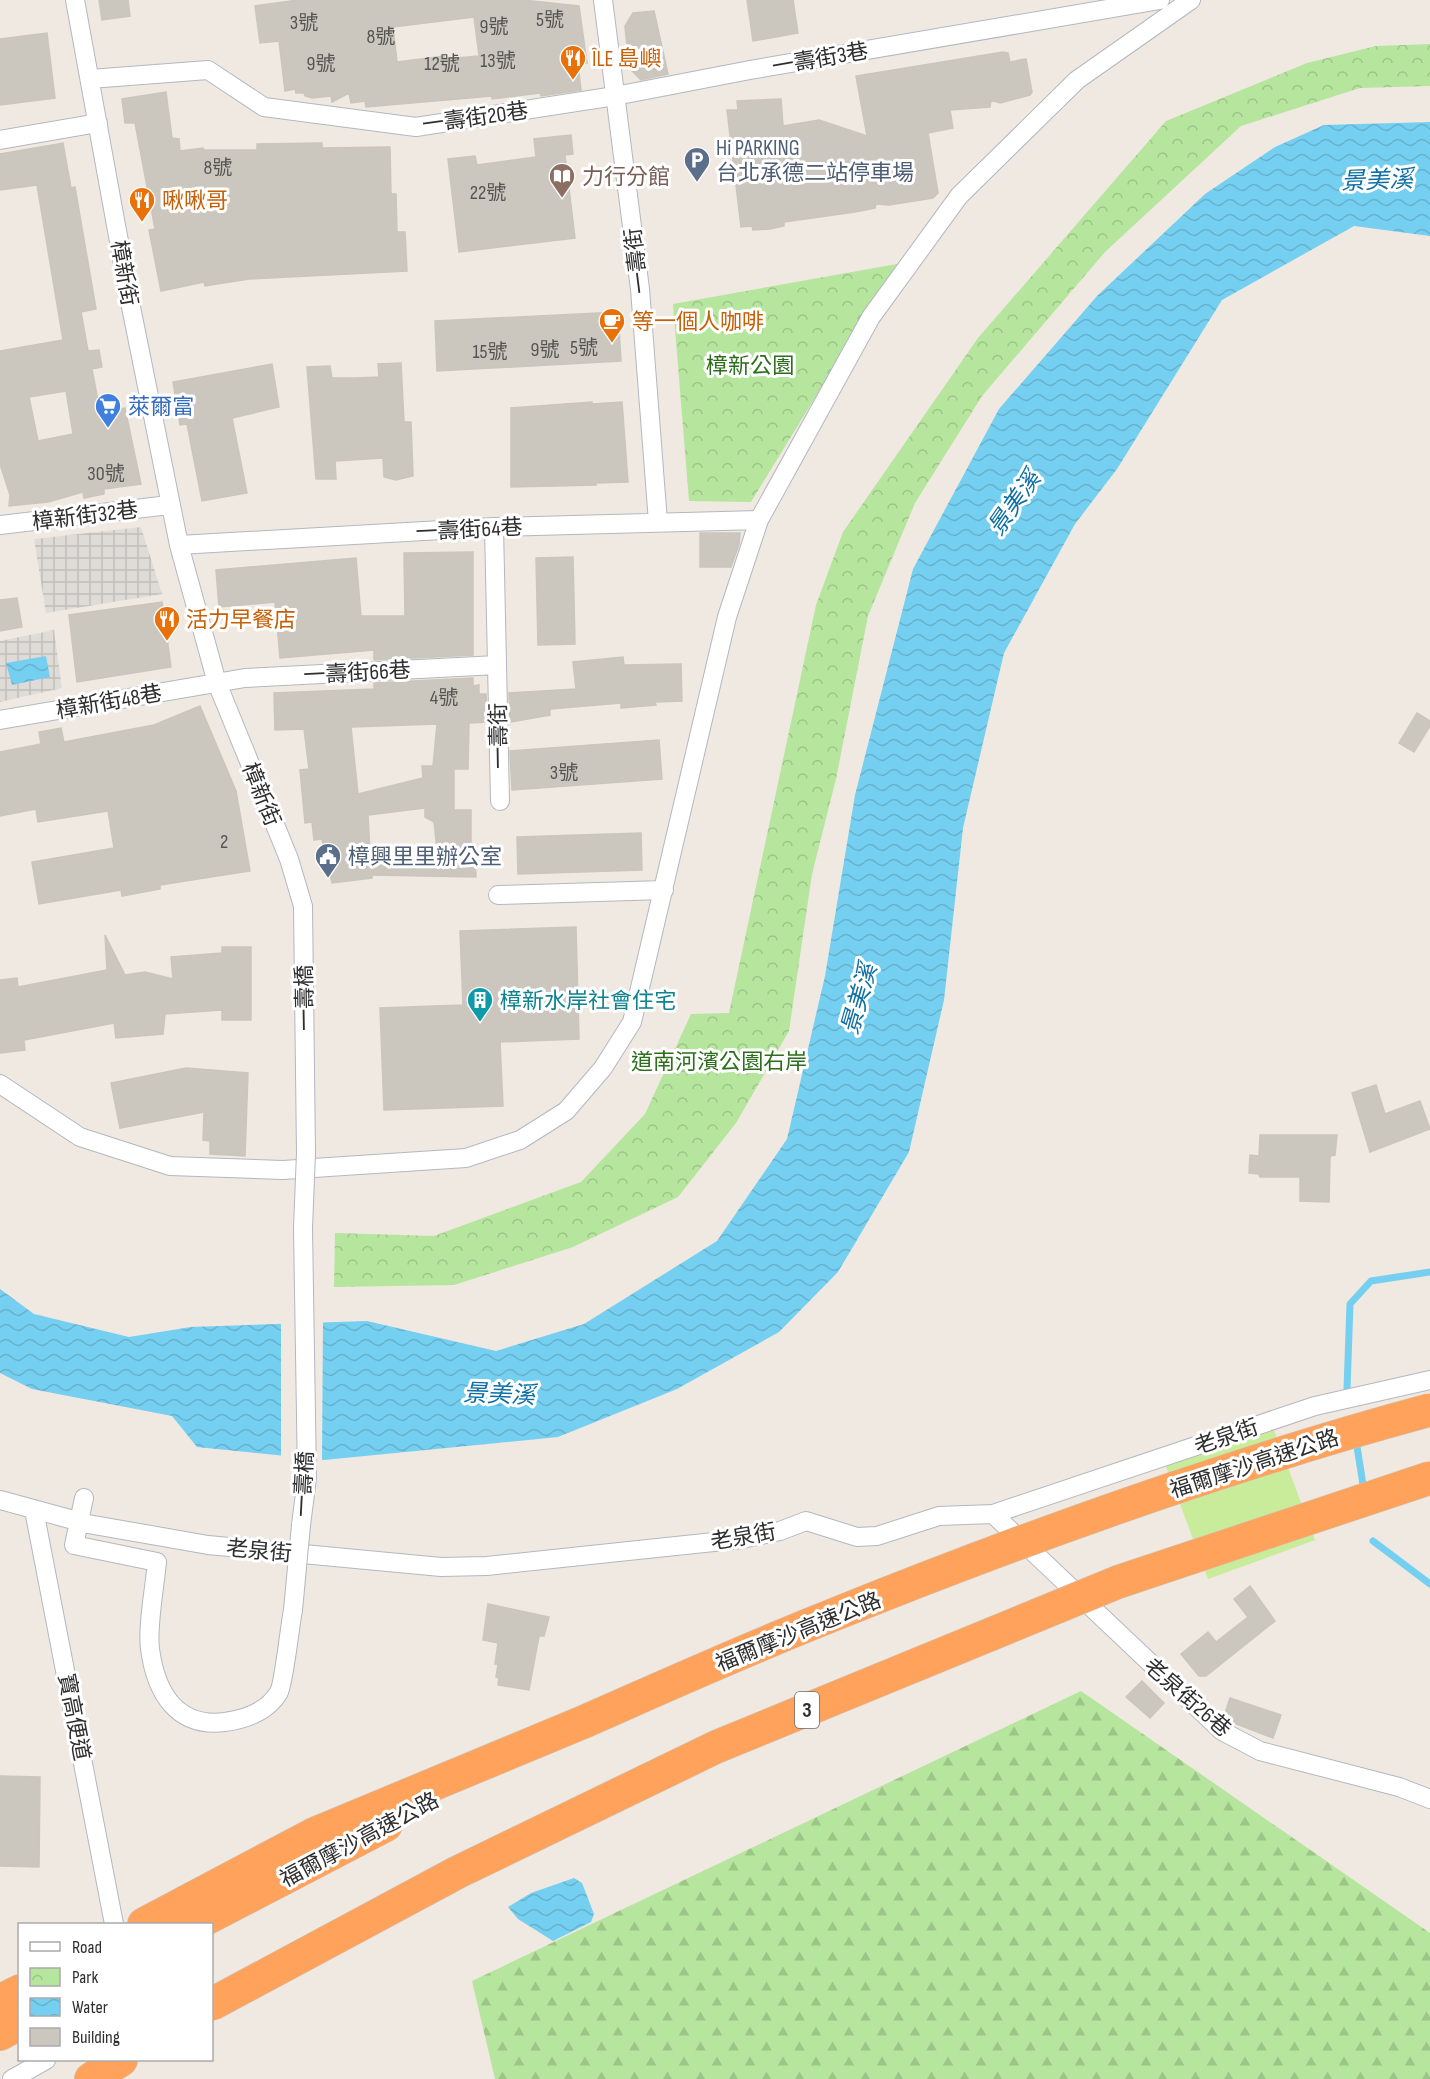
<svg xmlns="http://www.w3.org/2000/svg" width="1430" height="2079" font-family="'Sofia Sans Condensed','Noto Sans TC',sans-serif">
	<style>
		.forest { fill: url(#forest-firs) }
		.park { fill: url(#park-crowns) }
		.pitch { fill: #c9ec9a }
		.plaza { fill: url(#plaza-grid) }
		.water { fill: url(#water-waves) }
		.pier { fill: #efe9e1 }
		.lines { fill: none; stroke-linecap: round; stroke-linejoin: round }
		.stream { stroke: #75cff0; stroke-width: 7 }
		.building { fill: #cbc7bf; stroke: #cbc5ba; stroke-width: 1.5; fill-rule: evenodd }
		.street-casing { stroke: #b4b7c1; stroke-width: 20 }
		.highway-casing { stroke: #c9c9c9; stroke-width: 34 }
		.street { stroke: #fff; stroke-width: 18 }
		.highway { stroke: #ffa35c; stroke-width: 33 }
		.street-bridge-casing { stroke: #b4b7c1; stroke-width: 20; stroke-linecap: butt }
		.highway-bridge-casing { stroke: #c9c9c9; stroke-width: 34; stroke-linecap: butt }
		.street-bridge { stroke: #fff; stroke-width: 18 }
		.highway-bridge { stroke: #ffa35c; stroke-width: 33 }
		.labels { text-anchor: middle; stroke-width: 6; stroke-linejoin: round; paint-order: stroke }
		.number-label { font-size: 20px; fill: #555452 }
		.shield { fill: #fff; stroke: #6d6d6d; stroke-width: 1.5 }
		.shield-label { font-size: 21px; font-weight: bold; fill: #2e2e2e }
		.food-label { font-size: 22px; fill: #c56008; stroke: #fff; text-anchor: start }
		.street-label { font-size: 22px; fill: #2e2e2e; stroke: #fff }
		.service-label { font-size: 22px; fill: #4e5e75; stroke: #fff; text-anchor: start }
		.education-label { font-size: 22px; fill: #785e54; stroke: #fff; text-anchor: start }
		.park-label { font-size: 22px; fill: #2c6e1b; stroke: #fff }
		.shop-label { font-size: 22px; fill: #366cbe; stroke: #fff; text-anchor: start }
		.culture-label { font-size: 22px; fill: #0d838f; stroke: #fff; text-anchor: start }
		.water-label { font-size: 24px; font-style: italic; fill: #0d6fa3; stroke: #fff }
	</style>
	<defs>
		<pattern id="forest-firs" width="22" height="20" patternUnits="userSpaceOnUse" patternTransform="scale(1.5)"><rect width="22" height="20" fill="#b6e59e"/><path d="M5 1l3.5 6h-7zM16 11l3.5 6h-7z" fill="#9dc588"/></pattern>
		<pattern id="park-crowns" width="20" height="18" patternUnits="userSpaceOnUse" patternTransform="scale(1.5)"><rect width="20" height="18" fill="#b6e59e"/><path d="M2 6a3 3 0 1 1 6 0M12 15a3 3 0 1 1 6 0" fill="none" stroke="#9dc588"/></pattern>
		<pattern id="plaza-grid" width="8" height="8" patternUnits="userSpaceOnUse" patternTransform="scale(1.5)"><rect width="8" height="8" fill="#dfdcd8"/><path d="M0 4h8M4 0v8" fill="none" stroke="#c0bdba"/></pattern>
		<pattern id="water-waves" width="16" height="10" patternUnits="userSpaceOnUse" patternTransform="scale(1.5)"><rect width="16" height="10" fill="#75cff0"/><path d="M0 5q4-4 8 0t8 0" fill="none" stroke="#66b2ce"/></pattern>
	</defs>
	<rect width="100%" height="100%" fill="#efe9e1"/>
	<path class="forest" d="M1081,1691L1430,1933V2079H495L472,1981Z"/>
	<path class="park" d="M1430,44V86L1360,88L1241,126L1105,252L982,396L915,503L868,616L836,779L812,874L789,1031L736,1123L678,1197L573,1247L454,1285L334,1287L335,1233L434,1236L581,1182L645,1114L691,1014L729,1013L816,605L843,532L978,338L1166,121L1307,63L1376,46Z
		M897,264L751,502L689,501L673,304Z"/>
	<path class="pitch" d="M1272,1425L1315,1540L1208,1579L1165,1464Z"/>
	<path class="plaza" d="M141,527L162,594L46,613L34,539Z
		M54,630L62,688L0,702V641Z"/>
	<path class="water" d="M1430,122V236L1354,226L1222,300L1117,469L1075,524L1004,653L963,828L944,1000L909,1152L838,1272L779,1332L677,1389L558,1437L324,1460L197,1447L172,1416L32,1389L0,1373V1289L34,1314L129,1337L191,1327L367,1321L496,1351L584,1324L717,1241L787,1139L825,976L855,795L913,569L999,409L1097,296L1205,194L1275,147L1324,125Z
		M46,656L50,677L12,685L6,663Z
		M574,1878L582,1883L594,1914L591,1922L553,1941L518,1919L508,1907L531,1893Z"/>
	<path class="pier" d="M323,1320L322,1463L281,1458V1321Z"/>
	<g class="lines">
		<path class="stream" d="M1347,1389L1350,1304L1371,1281L1430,1272
			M1356,1440L1364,1491
			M1373,1541L1430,1584"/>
	</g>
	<path class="building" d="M99,0H128L130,16L102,20Z
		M298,0H523L579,6L587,63L578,64L581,90L541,96L540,93L492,99V96L366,107L365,101L351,103L349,93L332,102L331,96L312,98L305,96L304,93H296L295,89L285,91L279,41L260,43L255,6ZM474,17L479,56L445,59L444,56L397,62L393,27Z
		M747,0H793L798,33L753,41Z
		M654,11L668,74L641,80L629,68L625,26L633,13Z
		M47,33L55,98L0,105V39Z
		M1003,52L1008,53L1010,62L1026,59L1032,92L1030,95L1000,103L991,100L990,107L950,110L953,128L928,133L938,193L933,198L889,205L876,204L875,208L855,212L784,222V226L770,229L753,230L752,226L741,227L727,110H738L737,101L781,99L783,126L819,120L867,136L856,76Z
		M166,92L172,138L179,139L180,151L203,148L204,150H257V144L322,143V148L390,147L391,194H396L397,232H405L407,271L249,279L205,286L204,282L161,291L149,230L155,229L135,123H125L122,99Z
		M571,135L573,154L565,155L575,238L459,252L448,159L475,156L477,165L536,157L534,139Z
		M63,143L71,188L75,187L96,309L81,312L88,351L99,350L102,367L92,369L100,412L125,408L141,484L104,489V494L84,498L83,492L48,502L9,506L10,495L0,464V351L63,340L37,185L0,190V154ZM66,391L73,434L38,441L29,397Z
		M618,312L621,361L437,371L435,321Z
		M401,363L404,422H411L413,476L396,480L384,477L383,458L335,461L336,479H316L307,367L330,366L332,378H355L379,377L378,364Z
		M272,364L279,407L232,418L247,493L202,501L187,424L180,425L173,382Z
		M592,402V404L622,402L628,482L596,483V485L511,487V408Z
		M700,533H740L739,544L731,567H700Z
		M473,552V655L374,660V650L280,658L275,602L219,607L216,570L356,558L361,616H405L404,553Z
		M573,557L575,644L538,645L536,558Z
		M17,598L22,627L0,631V600Z
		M162,602L171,667L77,682L69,615Z
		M623,657L624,665L681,664L682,701L655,702L656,705L621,708V703L550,709V715L510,722L509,693L576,689L573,662Z
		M473,678V686L479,685V694H486L487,722L469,723L468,769H454V810H471V858H475L476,877L372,875V878L332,883L322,839L314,840L312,822L305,823L300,770L309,769L304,729L275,730L274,693L374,689V683ZM437,724L433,766H422L423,778L358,794L351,727ZM425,808V817L434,822L438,859L370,854L368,815Z
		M200,706L236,791L250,871L160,885V889L122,896L121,890L39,904L32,862L114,848L108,811L38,822L36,809L0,816V752L41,744L39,732L61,728L64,742L154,725Z
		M1417,713L1430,721V726L1414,752L1399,743Z
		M659,740L662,779L512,790L510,751Z
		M641,833L642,870L518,874L517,837Z
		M576,927L579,1039L500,1042L503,1106L384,1110L380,1008L463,1005L460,931Z
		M105,935L125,975L145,972L173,979L171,957L222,953V947H251V1020H222V1010L165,1014L163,1034L116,1038L114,1023L24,1040L25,1050L0,1053V980L17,978L18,987L107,970Z
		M186,1068L248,1073L245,1156L210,1154V1141L203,1140L204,1112L120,1128L111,1083Z
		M1376,1085L1385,1114L1420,1101L1430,1129L1370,1152L1352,1093Z
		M1260,1135H1337L1335,1155L1330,1156L1329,1202L1300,1201V1177H1260L1259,1174L1249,1173L1250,1155L1259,1156Z
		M1250,1586L1275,1621L1206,1676H1199L1181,1654L1208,1632L1216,1642L1248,1617L1234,1599Z
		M488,1604L549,1617L544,1636H539L529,1690L498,1685L499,1678L496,1677L498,1664H495L498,1643L483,1640Z
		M1142,1681L1164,1703L1150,1718L1126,1697Z
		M1230,1698L1281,1715L1273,1738L1226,1720L1224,1717Z
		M0,1776L40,1777L39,1867L0,1866Z"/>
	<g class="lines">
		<g class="street-casing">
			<path id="street" d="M75,0L130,302L179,545L217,683L289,859L303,906L306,1153
				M603,0L640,289L658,522
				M90,79L208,70L264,107L416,127L615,96L750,70L1160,0
				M0,140L98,123
				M0,525L169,505
				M494,527L500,801
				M179,545L494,527L759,520
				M0,720L245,678L497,665
				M498,895L664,890
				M0,1084L80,1137L170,1166L283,1170L466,1158L520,1140L566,1111L603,1068L632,1022L727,617L759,520L871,317L959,196L1077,80L1191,0
				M84,1498L74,1545L157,1562C155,1585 147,1627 150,1649C156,1693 177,1728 225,1722C246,1719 268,1711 279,1692C284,1683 290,1624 293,1610
				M0,1500L88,1524L208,1545L441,1567L487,1566L742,1539L780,1531L806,1521L857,1537L877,1536L939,1516L993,1514L1315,1406L1430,1380
				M34,1510L114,1924
				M993,1514L1222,1731L1260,1751L1399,1787L1430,1799
				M301,1525L307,1478L303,1228
				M12,2079L46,2060"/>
		</g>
		<g class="highway-casing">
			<path id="highway" d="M144,1924L314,1834L581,1723
				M196,1924L386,1825
				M0,2001L20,1991
				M0,2034L20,2023
				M91,2079L121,2060"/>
		</g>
		<use href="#street" class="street"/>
		<use href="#highway" class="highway"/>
		<g class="street-bridge-casing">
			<path id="street-bridge" d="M303,1228L306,1153
				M293,1610L301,1525"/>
		</g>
		<g class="highway-bridge-casing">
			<path id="highway-bridge" d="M581,1723C663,1687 745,1650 828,1617C1024,1538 1226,1465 1430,1410
				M212,2004L458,1872L716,1747L1118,1582L1430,1478"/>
		</g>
		<use href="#street-bridge" class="street-bridge"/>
		<use href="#highway-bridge" class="highway-bridge"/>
	</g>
	<defs>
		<g id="restaurant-pin" transform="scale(1.35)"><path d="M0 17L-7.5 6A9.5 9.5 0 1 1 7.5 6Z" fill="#e8710a" stroke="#fff"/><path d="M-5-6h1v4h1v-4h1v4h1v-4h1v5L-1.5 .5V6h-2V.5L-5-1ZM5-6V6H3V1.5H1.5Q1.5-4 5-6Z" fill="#fff"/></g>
		<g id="parking-pin" transform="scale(1.35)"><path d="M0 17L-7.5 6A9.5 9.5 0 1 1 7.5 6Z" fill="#5c6f8a" stroke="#fff"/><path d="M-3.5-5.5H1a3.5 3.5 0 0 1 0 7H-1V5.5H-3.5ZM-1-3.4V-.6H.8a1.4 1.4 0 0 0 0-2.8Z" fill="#fff"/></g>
		<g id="library-pin" transform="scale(1.35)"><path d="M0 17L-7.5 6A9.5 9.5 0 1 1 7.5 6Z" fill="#8d6e63" stroke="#fff"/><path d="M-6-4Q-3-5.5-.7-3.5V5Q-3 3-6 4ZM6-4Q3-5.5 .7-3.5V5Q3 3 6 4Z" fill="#fff"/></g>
		<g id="cafe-pin" transform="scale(1.35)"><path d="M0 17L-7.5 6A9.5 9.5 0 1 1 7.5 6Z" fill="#e8710a" stroke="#fff"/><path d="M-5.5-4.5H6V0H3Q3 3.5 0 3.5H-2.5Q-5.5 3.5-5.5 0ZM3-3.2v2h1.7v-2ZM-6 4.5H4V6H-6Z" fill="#fff"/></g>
		<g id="supermarket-pin" transform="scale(1.35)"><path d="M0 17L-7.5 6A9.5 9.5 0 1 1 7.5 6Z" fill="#3f7fe0" stroke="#fff"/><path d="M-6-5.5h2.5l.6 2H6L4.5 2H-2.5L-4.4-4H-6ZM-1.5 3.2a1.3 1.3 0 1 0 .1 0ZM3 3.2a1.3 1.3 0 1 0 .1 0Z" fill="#fff"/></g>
		<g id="civic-pin" transform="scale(1.35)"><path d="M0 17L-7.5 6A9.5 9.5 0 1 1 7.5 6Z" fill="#5c6f8a" stroke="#fff"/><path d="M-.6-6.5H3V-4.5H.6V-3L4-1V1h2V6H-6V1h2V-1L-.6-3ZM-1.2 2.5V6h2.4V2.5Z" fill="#fff"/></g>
		<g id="building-pin" transform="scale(1.35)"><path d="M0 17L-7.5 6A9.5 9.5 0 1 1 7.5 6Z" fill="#0f9aa8" stroke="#fff"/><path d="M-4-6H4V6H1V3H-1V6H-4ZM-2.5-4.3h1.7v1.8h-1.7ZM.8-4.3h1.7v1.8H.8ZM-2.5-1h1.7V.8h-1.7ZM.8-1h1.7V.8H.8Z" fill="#fff"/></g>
	</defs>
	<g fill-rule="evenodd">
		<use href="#restaurant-pin" x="573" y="58"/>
		<use href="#parking-pin" x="697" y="160"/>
		<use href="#library-pin" x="562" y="176"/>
		<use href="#restaurant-pin" x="142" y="200"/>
		<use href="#cafe-pin" x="612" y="321"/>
		<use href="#supermarket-pin" x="108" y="406"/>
		<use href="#restaurant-pin" x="167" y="619"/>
		<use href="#civic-pin" x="328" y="856"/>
		<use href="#building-pin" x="480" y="1000"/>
	</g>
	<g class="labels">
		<g class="number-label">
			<text x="550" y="26">5號</text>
			<text x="304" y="29">3號</text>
			<text x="494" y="33">9號</text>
			<text x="381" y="43">8號</text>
			<text x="498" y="67">13號</text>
			<text x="321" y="70">9號</text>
			<text x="442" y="70">12號</text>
			<text x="218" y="174">8號</text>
			<text x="488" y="199">22號</text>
			<text x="584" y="354">5號</text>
			<text x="545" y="356">9號</text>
			<text x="490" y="358">15號</text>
			<text x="106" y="480">30號</text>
			<text x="444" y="704">4號</text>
			<text x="564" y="779">3號</text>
			<text x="224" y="848">2</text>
		</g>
		<rect class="shield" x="795" y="1692" width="24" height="36" rx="4.5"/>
		<g class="shield-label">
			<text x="807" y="1717">3</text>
		</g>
		<g class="food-label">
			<text x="592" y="66">ÎLE 島嶼</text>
			<text x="162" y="208">啾啾哥</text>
			<text x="632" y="329">等一個人咖啡</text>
			<text x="186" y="627">活力早餐店</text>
		</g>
		<g class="street-label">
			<text transform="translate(820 58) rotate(-10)" y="8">一壽街3巷</text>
			<text transform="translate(475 117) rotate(-8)" y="8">一壽街20巷</text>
			<text transform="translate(636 261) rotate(-97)" y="8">一壽街</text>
			<text transform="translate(125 273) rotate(80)" y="8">樟新街</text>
			<text transform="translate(85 515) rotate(-7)" y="8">樟新街32巷</text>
			<text transform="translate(469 529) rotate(-3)" y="8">一壽街64巷</text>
			<text transform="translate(357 672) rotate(-3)" y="8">一壽街66巷</text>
			<text transform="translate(109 701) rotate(-10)" y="8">樟新街48巷</text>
			<text transform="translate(498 736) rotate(-91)" y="8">一壽街</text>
			<text transform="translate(262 794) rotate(68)" y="8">樟新街</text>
			<text transform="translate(304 998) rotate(-91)" y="8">一壽橋</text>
			<text transform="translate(1226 1436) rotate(-19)" y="8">老泉街</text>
			<text transform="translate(1254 1463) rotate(-18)" y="8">福爾摩沙高速公路</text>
			<text transform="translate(303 1484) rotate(-87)" y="8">一壽橋</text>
			<text transform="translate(743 1536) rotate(-10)" y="8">老泉街</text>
			<text transform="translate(259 1550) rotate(5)" y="8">老泉街</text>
			<text transform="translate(798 1631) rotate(-22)" y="8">福爾摩沙高速公路</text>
			<text transform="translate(1188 1697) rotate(41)" y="8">老泉街26巷</text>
			<text transform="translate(75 1717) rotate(79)" y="8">寶高便道</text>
			<text transform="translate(359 1839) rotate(-28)" y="8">福爾摩沙高速公路</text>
		</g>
		<g class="service-label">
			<text x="716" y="155">Hi PARKING<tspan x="716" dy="25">台北承德二站停車場</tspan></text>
			<text x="348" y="864">樟興里里辦公室</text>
		</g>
		<g class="education-label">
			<text x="582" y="184">力行分館</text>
		</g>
		<g class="park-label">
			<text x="750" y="373">樟新公園</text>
			<text x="719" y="1069">道南河濱公園右岸</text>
		</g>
		<g class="shop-label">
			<text x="128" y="414">萊爾富</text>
		</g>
		<g class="culture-label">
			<text x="500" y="1008">樟新水岸社會住宅</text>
		</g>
		<g class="water-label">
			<text transform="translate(1377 180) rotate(-2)" y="8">景美溪</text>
			<text transform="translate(1014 503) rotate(-55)" y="8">景美溪</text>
			<text transform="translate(859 999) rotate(-74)" y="8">景美溪</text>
			<text transform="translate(499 1394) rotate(2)" y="8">景美溪</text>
		</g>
	</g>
	<rect x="18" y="1923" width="195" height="138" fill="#ffffff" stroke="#ababab" stroke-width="1.5"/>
	<rect x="30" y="1942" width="30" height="9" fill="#ffffff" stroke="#ababab" stroke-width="1.5"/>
	<text x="72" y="1953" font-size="18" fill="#2e2e2e">Road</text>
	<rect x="30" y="1968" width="30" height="18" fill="url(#park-crowns)" stroke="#ababab" stroke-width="1.5"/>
	<text x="72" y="1983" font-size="18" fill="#2e2e2e">Park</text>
	<rect x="30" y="1998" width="30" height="18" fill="url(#water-waves)" stroke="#ababab" stroke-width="1.5"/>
	<text x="72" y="2013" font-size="18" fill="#2e2e2e">Water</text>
	<rect x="30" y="2028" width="30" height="18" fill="#cbc7bf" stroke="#ababab" stroke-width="1.5"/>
	<text x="72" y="2043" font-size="18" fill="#2e2e2e">Building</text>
</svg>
